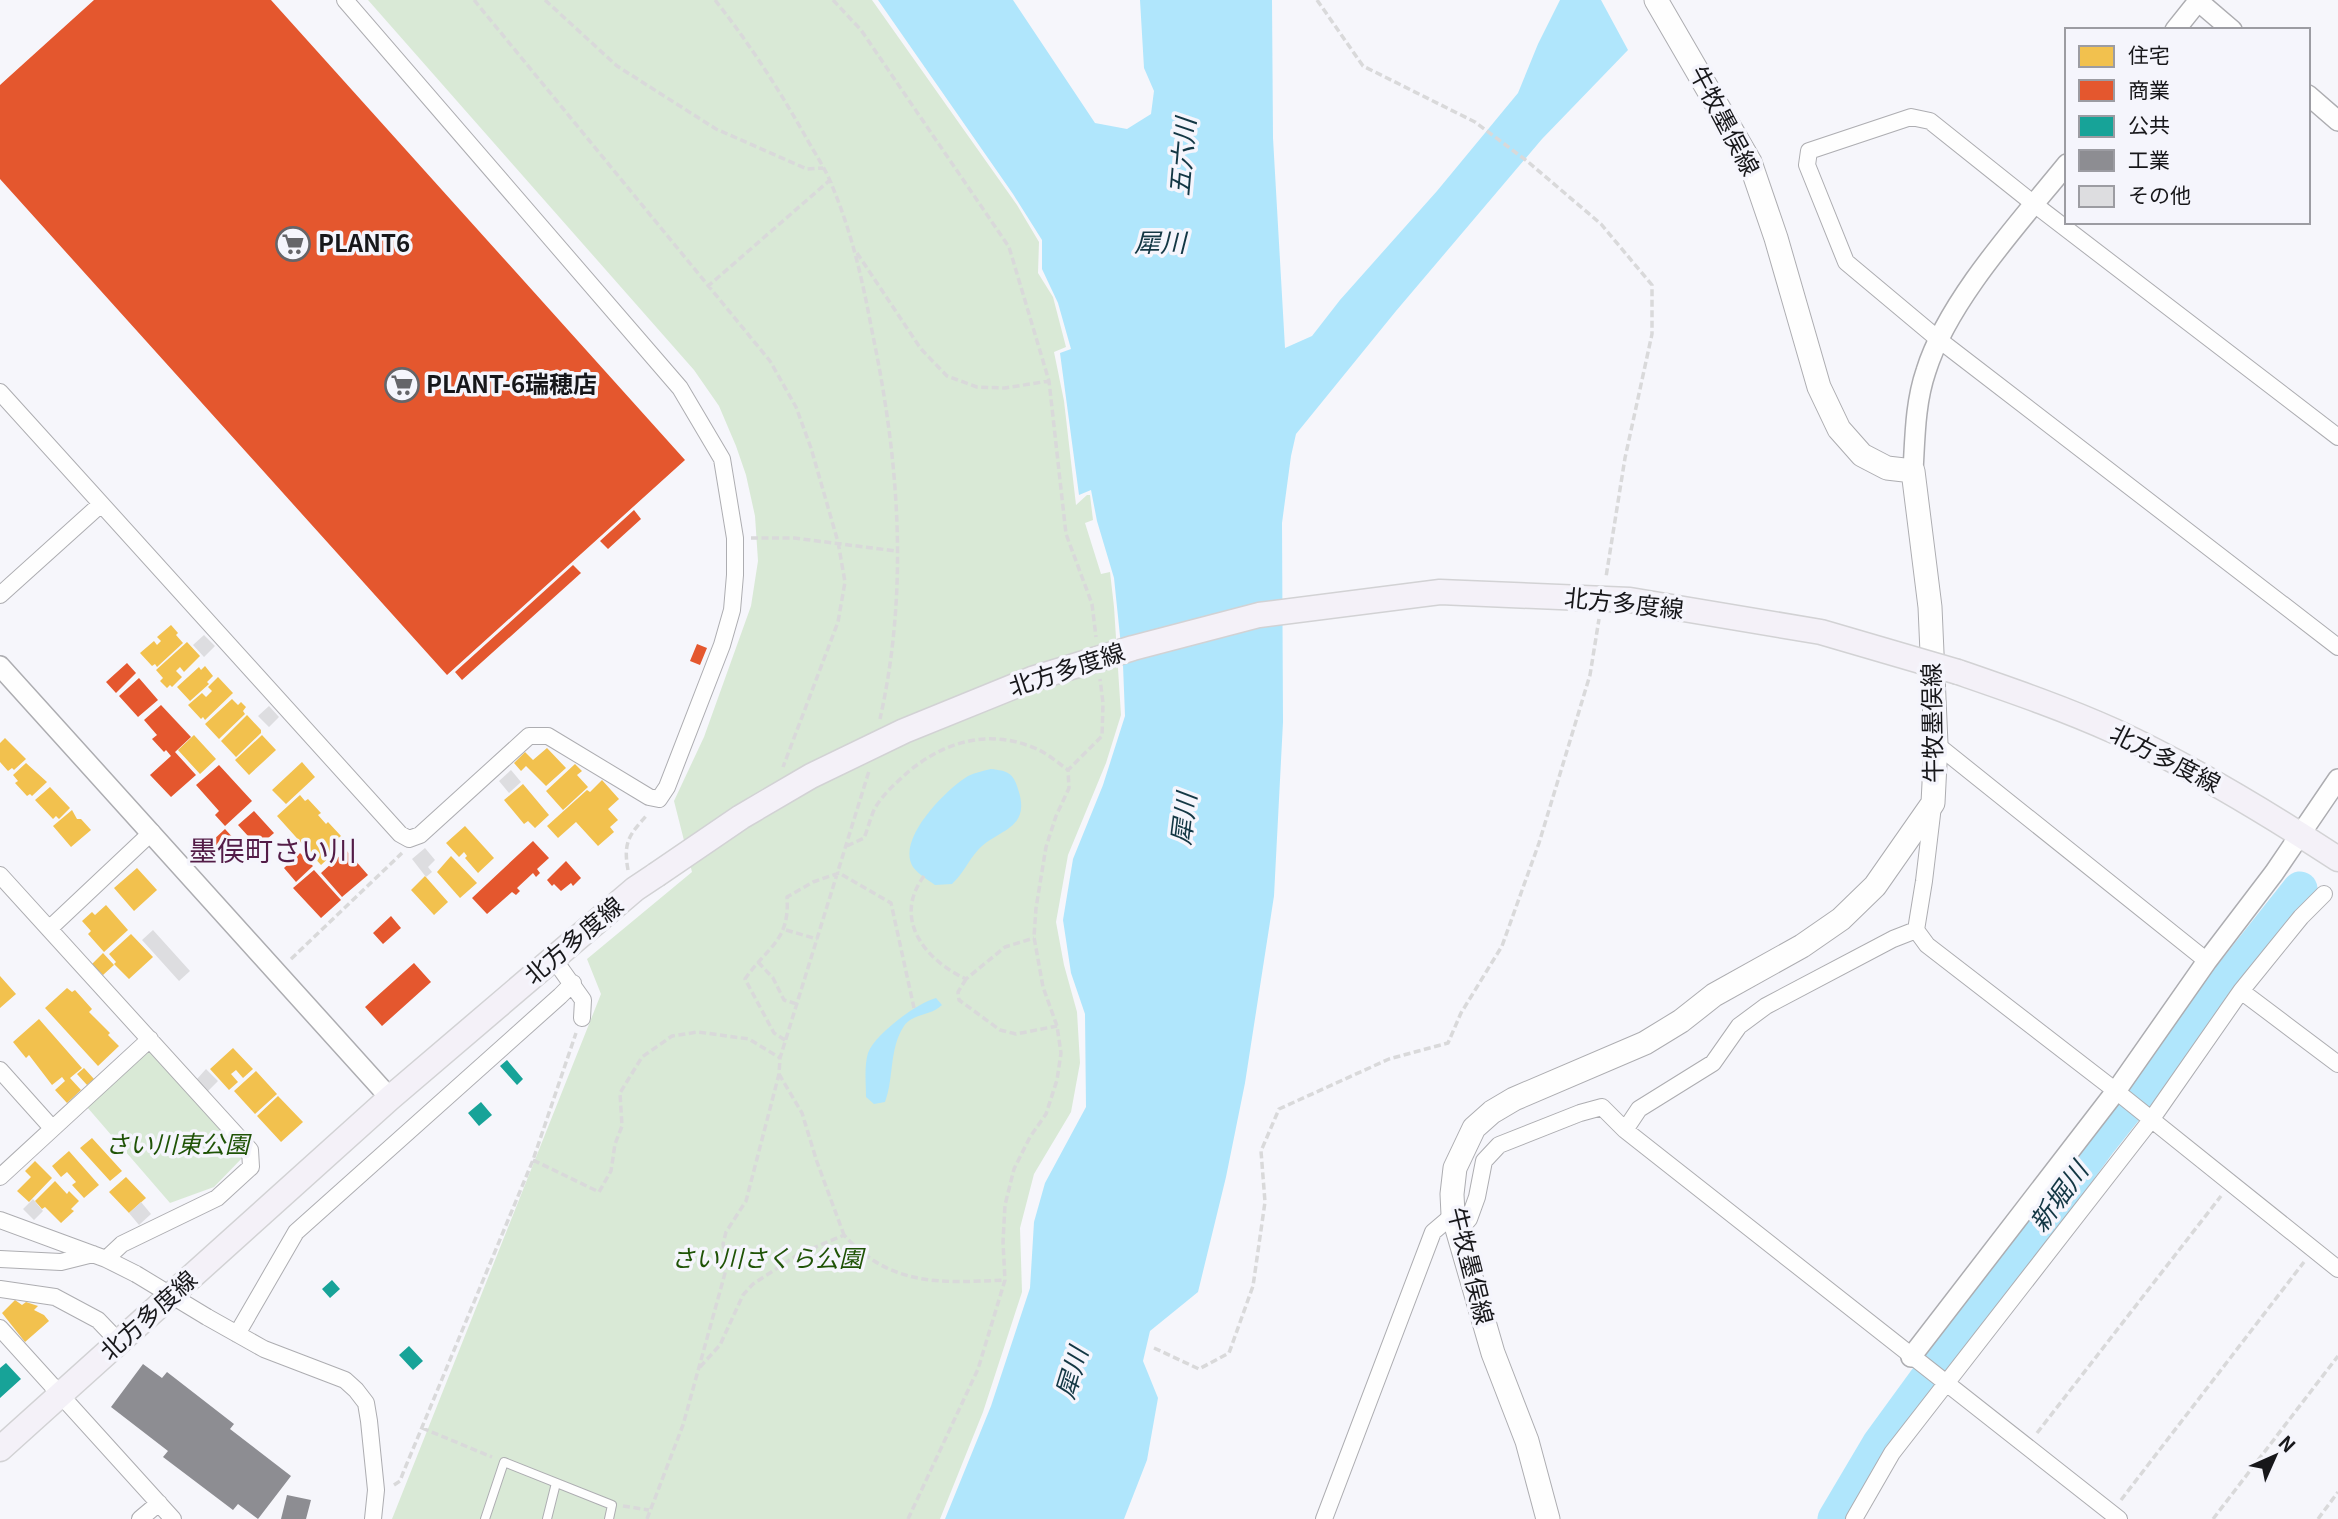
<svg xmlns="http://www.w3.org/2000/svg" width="2338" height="1519" font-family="Georgia,'Noto Sans JP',serif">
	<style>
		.green { fill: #d9e9d6 }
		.water { fill: #b0e6fc }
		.homes { fill: #f2c14e }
		.shops { fill: #e4572e }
		.public { fill: #17a398 }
		.industry { fill: #8d8d92 }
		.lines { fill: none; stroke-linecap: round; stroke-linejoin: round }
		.river { stroke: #b0e6fc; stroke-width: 35 }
		.building { fill: #dddde0 }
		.service-casing { stroke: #adadb1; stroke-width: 10 }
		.minor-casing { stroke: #adadb1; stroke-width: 18 }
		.tertiary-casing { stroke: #adadb1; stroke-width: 22 }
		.secondary-casing { stroke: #adadb1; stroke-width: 25 }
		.primary-casing { stroke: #d2d2d4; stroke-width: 27 }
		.path { stroke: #d9d9da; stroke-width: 3.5; stroke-dasharray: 7 3.5; stroke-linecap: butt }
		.service { stroke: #fefefe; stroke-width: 8 }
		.minor { stroke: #fefefe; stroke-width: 16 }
		.tertiary { stroke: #fefefe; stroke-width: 19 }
		.secondary { stroke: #fefefe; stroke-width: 23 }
		.primary { stroke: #f4f1f8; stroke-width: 24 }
		.minor-bridge-casing { stroke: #adadb1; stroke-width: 18; stroke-linecap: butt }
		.primary-bridge-casing { stroke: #d2d2d4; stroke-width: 27; stroke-linecap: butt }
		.minor-bridge { stroke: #fefefe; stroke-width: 16 }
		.primary-bridge { stroke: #f4f1f8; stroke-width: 24 }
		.labels { text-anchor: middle; stroke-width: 7; stroke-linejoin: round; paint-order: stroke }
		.street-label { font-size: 24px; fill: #17171a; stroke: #f5f5fc }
		.poi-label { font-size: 24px; font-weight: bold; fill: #17171a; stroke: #f5f5fc; text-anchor: start }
		.park-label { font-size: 24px; font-style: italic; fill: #1f5306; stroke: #f5f5fc }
		.water-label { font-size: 26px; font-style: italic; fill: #133744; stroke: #f5f5fc }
		.quarter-label { font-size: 28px; fill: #531c47; stroke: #f5f5fc }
	</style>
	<rect width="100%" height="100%" fill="#f6f6fb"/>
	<path class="green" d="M368,0H872L1017,205L1039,242L1038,273L1053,297L1066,347L1054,352L1064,401L1076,505L1087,495H1090L1093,520L1085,523L1101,574L1110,572L1114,607L1121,715L1106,763L1068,855L1056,922L1064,965L1077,1012L1080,1063L1071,1112L1034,1174L1020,1228L1022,1292L983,1412L940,1519H392L601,994L587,959L692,872L674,801L704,737L751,606L758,561L755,516L746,475L736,446L719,406L694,370Z
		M150,1050L245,1155L214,1187L170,1203L87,1107Z"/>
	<path class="water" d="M878,0H1013L1095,123L1127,129L1151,114L1154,91L1144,68L1140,0H1272L1273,138L1285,348L1312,336L1340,300L1437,191L1518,93L1538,44L1560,0H1601L1628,50L1542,139L1396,311L1296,434L1291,456L1282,523L1283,722L1274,896L1245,1083L1226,1177L1198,1292L1150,1331L1143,1361L1158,1398L1147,1460L1124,1519H945L991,1406L1030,1288L1034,1222L1045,1183L1086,1107L1085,1014L1071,973L1063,920L1073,859L1103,785L1125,716L1123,665L1114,578L1097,521L1091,490L1079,495L1060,353L1071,349L1058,303L1042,269V240L1013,194Z
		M991,769C1007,771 1013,772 1018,789C1032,830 997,829 978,850C968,861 963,874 952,884L935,885C928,880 918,874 913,867C896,840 944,792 965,778C972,773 983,771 991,769Z
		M936,998L942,1005C931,1016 913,1013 904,1026C889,1048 894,1079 885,1102L874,1104L866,1097C866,1083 864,1066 868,1053C875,1034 917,1003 936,998Z"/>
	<path class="homes" d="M171,625L178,633L176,635L183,643L157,667L155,664L152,666L140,653L154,641L157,645L161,641L157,637Z
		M187,642L200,656L184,672L180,667L176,671L182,677L172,687L170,685L167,688L160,681L163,678L156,670Z
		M205,666L213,676L207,682L209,684L190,701L177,687L199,667L201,670Z
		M218,677L233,693L205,720L203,717L201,719L188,705L202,693L206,697L212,691L208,687Z
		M232,699L238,705L241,702L246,707L243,711L245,714L219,739L205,724Z
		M247,715L261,730V733L236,757L221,741Z
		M194,735L216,759L200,774L178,750Z
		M262,735L276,750L249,775L235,760Z
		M5,738L26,759L14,770L12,768L8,771L0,762V743Z
		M547,748L566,768L546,786L526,766L521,771L514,763L525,752L533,760Z
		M302,762L315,777L286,804L272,790Z
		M26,763L47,782L32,796L30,794L27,796L15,783L18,781L13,775Z
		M575,764L582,771L577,775L588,787L563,810L546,791Z
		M602,780L619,799L608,809L618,820L610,827L614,832L598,846L576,822L558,838L547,826L587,790L590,792Z
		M523,784L549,815L535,828L528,821L524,824L504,800Z
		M50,787L70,808L59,819L56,816L53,819L35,800Z
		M300,795L305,801L308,799L321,813L318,815L326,824L328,822L341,836L339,838L344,844L321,865L277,816Z
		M72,810L77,819H81L91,830L71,847L53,826Z
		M465,826L494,858L478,873L465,858L467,856L464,852L459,857L446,843Z
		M451,856L477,883L460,898L437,872Z
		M137,868L157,890L134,911L114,888Z
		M425,876L448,902L434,915L411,890Z
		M106,905L128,930L104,952L88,934L91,931L82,921L92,912L95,915Z
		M131,934L153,957L129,979L114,964L116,962L109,954Z
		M103,953L114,965L103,975L92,964Z
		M0,976L16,994L0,1008Z
		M67,988L72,992L75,990L92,1009L89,1012L110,1033L108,1035L119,1046L98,1066L45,1008Z
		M39,1019L82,1068L70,1078L81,1090L67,1103L55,1090L65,1081L62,1077L52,1085L29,1055L26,1058L13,1042Z
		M233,1048L253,1069L243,1078L236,1070L231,1074L238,1082L229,1090L210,1069Z
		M84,1068L94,1079L87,1085L77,1074Z
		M256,1071L277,1094L255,1114L234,1091Z
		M278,1096L303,1122L281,1142L257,1116Z
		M92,1138L122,1171L110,1181L80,1148Z
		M69,1151L99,1185L84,1198L72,1185L76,1182L67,1172L61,1177L52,1166Z
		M35,1161L52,1178L29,1202L17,1191L31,1177L25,1171Z
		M126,1177L146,1198L129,1213L109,1192Z
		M55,1181L67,1194L69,1191L79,1201L71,1209L74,1211L61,1223L45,1207L42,1209L35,1201Z
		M15,1300L22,1305L26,1302L38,1306L34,1310L44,1315L49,1321L25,1342L2,1313Z"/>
	<path class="shops" d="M94,0H271L685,460L447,675L0,179V85Z
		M634,510L641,519L608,549L600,541Z
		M573,565L581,573L462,680L455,672Z
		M697,644L707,648L700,665L690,661Z
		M127,663L136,673L116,693L106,682Z
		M139,678L158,700L138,717L119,696Z
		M161,705L191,737L175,752L196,775L171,797L150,775L171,756L166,750L164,752L152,739L157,735L144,720Z
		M219,765L252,801L225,826L215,815L219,811L196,785Z
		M254,811L274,833L258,847L238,825Z
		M225,829L236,841L221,855L210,843Z
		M533,841L549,858L537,869L540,873L536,877L533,873L517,888L520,891L516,895L512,892L487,914L472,898Z
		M346,850L368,875L342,897L321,873Z
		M300,853L313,866L296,882L284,868Z
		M566,861L581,878L573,886L571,883L561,891L554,884L552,886L547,880Z
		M314,870L341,900L321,918L293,888Z
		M391,916L401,928L383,944L373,933Z
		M414,963L431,982L382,1026L365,1007Z"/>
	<path class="public" d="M507,1060L523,1079L517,1085L500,1066Z
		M481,1102L492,1115L479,1126L468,1113Z
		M332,1280L340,1289L330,1298L322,1289Z
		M409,1346L423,1361L413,1370L399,1355Z
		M6,1363L21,1379L0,1398V1368Z"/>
	<path class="industry" d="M143,1364L162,1378L167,1372L234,1424L230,1429L291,1476L258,1519L238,1504L233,1510L163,1457L168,1451L111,1407Z
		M287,1495L311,1500L306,1519H281Z"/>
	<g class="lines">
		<path class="river" d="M1835,1519L1880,1443L2100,1141L2300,889"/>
	</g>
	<path class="building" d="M204,635L215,646L204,657L193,645Z
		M269,706L279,717L269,727L258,716Z
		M511,770L521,782L509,793L499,781Z
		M425,848L435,860L428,867L432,872L426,877L412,859Z
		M153,930L190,971L179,981L142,940Z
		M206,1069L218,1081L208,1091L197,1079Z
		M33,1199L43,1211L34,1220L23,1209Z
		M141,1202L151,1214L139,1225L129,1213Z"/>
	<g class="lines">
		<g class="service-casing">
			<path id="service" d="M485,1519L504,1462L612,1505L609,1519
				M547,1519L556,1483"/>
		</g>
		<g class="minor-casing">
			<path id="minor" d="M0,392L400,834L409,839L420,835L529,736H548L649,797L659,799L667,787L722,645L732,610L735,575V538L722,459L680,388L345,0
				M2338,437L2034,204L1930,121L1911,117L1809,151L1807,165L1846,262L1938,339L2338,647
				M0,595L101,504
				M1936,744L2207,961
				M1933,806L1924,881L1916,930L1927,945L2116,1091L2338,1269
				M0,875L250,1150L251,1167L217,1198L122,1244L106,1259
				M49,929L152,832
				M553,958L583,1000L582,1018
				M2241,991L2338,1064
				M0,1070L52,1128
				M1625,1130L2119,1519
				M0,1177L150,1039
				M0,1220L106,1259L136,1274
				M1457,1233L1469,1219L1477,1197L1484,1161L1499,1145L1580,1113L1602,1107L1625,1130L1639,1109L1713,1063L1739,1026L1766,1006L1893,939L1916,930
				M0,1259L61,1262L93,1254
				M0,1289L55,1297L98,1320L120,1343
				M207,1317L264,1349L345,1380L356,1390L366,1403L369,1421L376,1490L373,1519
				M0,1328L173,1519
				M237,1334L296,1232L560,996L573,983
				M140,1519L159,1503
				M1324,1519L1433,1232L1453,1215
				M1854,1519L1892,1453L2151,1120L2241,991L2301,917L2324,894"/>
		</g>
		<g class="tertiary-casing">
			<path id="tertiary" d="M2198,1L2232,30
				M2175,30L2199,0
				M2308,95L2338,121
				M1913,471C1915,438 1915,403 1926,371C1948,300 2020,222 2067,164
				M0,666L390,1098
				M1911,1357L2116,1091L2207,961L2274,873L2338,779"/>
		</g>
		<g class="secondary-casing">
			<path id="secondary" d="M1548,1519L1527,1441L1493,1353L1453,1215L1452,1194L1455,1168L1474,1128L1492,1112L1514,1099L1645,1043L1681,1021L1714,995L1802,946L1841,919L1875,886L1933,803L1936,744L1930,607L1913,471L1887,468L1862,455L1839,429L1819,387L1776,238L1750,162L1656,0"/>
		</g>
		<g class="primary-casing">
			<path id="primary" d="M1958,672C2010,690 2063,708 2114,731C2192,767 2266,812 2338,859
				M0,1449L390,1098L635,889L656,875"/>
		</g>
		<path class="path" d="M474,0L770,361L796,407L811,448L838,542L845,582L838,622L783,767
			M545,0L617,66L716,129L807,169L823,168
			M715,0C749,43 776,85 803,132C812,149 824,166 831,183C852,233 862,278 872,331C899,460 909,589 880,719
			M833,0L861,30L1009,247L1049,381L1066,534L1092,604L1096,637
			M1317,0L1363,66L1475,122L1527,161L1601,224L1652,285V334L1625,458L1606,577
			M857,253L921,349L947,376L977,387L1005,388L1049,381
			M707,287L830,180
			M751,538H794L896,551
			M847,846L864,838C868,829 870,818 875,808C883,794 896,783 908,772C944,742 987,729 1032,747C1046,752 1057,762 1068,770
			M628,870C623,842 629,835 647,815
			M924,876C892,919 925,960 966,979L1005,947L1034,938
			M786,930L817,939
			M291,959L402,853
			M758,962L773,978L784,1000L797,1004
			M966,979L958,992L959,1000L1000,1030L1016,1034L1057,1026
			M785,1040L774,1033L745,979C768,946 790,941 787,897L813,882L839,873L891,903L914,1008
			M779,1074L802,1113L817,1162L844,1235
			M533,1160L599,1192L611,1171L615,1144L622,1126L620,1093L642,1057L672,1036L698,1032L749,1039L780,1058
			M1154,1348L1199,1369L1229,1353L1253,1286L1265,1202L1261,1151L1279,1109L1389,1059L1448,1043L1461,1013L1502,946L1539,843L1590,675L1599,619
			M700,1367L720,1345L743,1295L753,1284L799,1254L844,1235C891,1287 941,1283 1005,1280
			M422,1428L492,1457
			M2037,1433L2221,1196
			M394,1485L400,1481L403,1473L533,1160L576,1033
			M2121,1500L2304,1262
			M623,1506L649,1510
			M647,1519L683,1425L727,1266L723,1244L726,1232L746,1201L779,1074L780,1058L869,771
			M908,1519L978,1369L1005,1280L1003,1242L1005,1205L1014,1169L1030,1137L1046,1114L1057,1080L1061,1053L1057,1026L1043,987L1034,937L1036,908L1046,847L1056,816L1069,788L1068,770L1102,736L1103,703L1100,679
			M2213,1519L2338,1356
			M2318,1519L2338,1492"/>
		<use href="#service" class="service"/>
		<use href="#minor" class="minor"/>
		<use href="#tertiary" class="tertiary"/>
		<use href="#secondary" class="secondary"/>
		<use href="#primary" class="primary"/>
		<g class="minor-bridge-casing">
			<path id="minor-bridge" d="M136,1274L207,1317"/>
		</g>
		<g class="primary-bridge-casing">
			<path id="primary-bridge" d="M656,875L741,817L811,776L904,731L1032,679L1133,648L1259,615L1440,592L1630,600L1821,632L1958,672"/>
		</g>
		<use href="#minor-bridge" class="minor-bridge"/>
		<use href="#primary-bridge" class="primary-bridge"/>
	</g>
	<defs>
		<g id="supermarket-ring" transform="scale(1.75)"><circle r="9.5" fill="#f5f5fc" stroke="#656569" stroke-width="1.5"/><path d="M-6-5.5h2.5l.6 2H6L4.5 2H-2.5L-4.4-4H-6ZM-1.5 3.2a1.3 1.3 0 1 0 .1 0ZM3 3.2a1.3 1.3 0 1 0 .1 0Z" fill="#656569"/></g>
	</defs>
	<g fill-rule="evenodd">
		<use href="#supermarket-ring" x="293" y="244"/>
		<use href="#supermarket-ring" x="402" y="385"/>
	</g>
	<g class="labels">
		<g class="street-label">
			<text transform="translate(1724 121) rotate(62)" y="8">牛牧墨俣線</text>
			<text transform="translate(1624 604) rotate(6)" y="8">北方多度線</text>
			<text transform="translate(1067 670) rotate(-18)" y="8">北方多度線</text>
			<text transform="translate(1933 723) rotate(-91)" y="8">牛牧墨俣線</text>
			<text transform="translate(2165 759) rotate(27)" y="8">北方多度線</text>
			<text transform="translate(574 941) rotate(-40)" y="8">北方多度線</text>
			<text transform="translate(1470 1266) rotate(76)" y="8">牛牧墨俣線</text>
			<text transform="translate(149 1316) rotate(-42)" y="8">北方多度線</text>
		</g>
		<g class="poi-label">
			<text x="318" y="252">PLANT6</text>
			<text x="426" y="393">PLANT-6瑞穂店</text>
		</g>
		<g class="park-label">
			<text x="177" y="1153">さい川東公園</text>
			<text x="767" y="1267">さい川さくら公園</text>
		</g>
		<g class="water-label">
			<text transform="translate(1183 157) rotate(-85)" y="9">五六川</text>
			<text x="1160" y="252">犀川</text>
			<text transform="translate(1184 819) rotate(-83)" y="9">犀川</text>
			<text transform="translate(2059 1197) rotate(-54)" y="9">新堀川</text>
			<text transform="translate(1072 1373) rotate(-73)" y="9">犀川</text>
		</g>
		<g class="quarter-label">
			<text x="273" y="861">墨俣町さい川</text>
		</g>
	</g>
	<rect x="2065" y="28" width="245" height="196" fill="#f5f5fc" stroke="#9c9ca2" stroke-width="2"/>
	<rect x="2079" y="46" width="35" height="21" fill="#f2c14e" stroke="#9c9ca2" stroke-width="2"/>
	<text x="2128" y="63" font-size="21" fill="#17171a">住宅</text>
	<rect x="2079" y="80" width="35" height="21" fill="#e4572e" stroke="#9c9ca2" stroke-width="2"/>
	<text x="2128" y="98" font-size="21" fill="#17171a">商業</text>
	<rect x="2079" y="116" width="35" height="21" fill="#17a398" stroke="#9c9ca2" stroke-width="2"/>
	<text x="2128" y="133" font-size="21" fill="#17171a">公共</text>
	<rect x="2079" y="150" width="35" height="21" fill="#8d8d92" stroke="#9c9ca2" stroke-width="2"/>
	<text x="2128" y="168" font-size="21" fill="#17171a">工業</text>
	<rect x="2079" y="186" width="35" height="21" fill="#dddde0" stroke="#9c9ca2" stroke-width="2"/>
	<text x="2128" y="203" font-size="21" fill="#17171a">その他</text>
	<g transform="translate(2275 1456) rotate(45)" stroke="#f5f5fc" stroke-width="5" paint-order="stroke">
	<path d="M0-5L12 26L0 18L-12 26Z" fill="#17171a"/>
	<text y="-10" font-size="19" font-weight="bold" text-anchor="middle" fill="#17171a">N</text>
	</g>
</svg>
